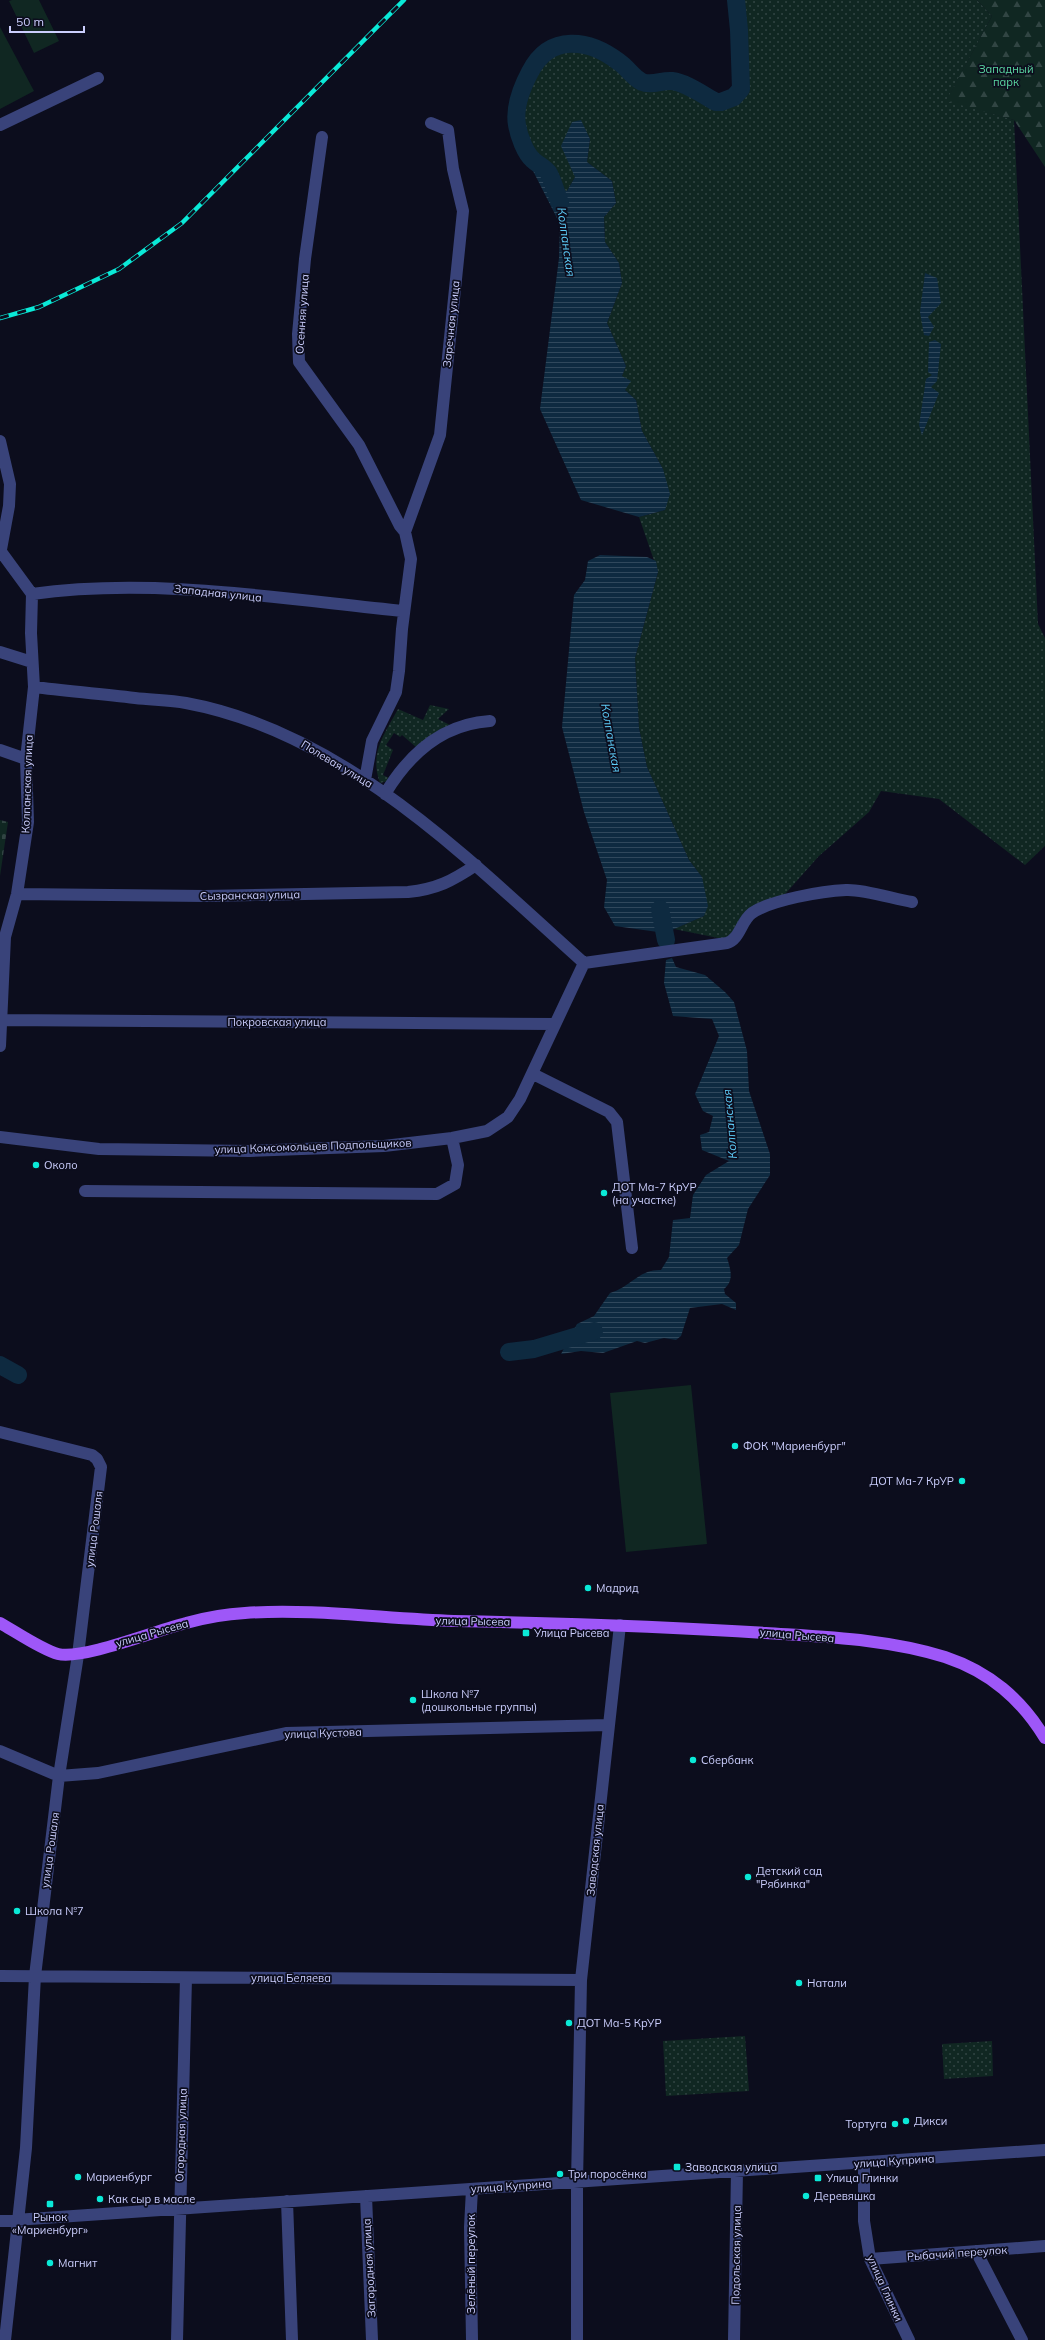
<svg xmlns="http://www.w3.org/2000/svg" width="1045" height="2340" font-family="Mulish,sans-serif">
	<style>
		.green { fill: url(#green-dots) }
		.forest { fill: url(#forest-firs) }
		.cemetery { fill: url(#cemetery-stones) }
		.pitch { fill: #102722 }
		.water { fill: url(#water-rules) }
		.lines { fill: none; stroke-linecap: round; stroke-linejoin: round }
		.river { stroke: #0e2a40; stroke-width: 18 }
		.minor { stroke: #39437a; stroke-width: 12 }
		.major { stroke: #9e57f8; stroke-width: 12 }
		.rail-casing { stroke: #0ae9d7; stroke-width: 4.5 }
		.rail { stroke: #0c0d1d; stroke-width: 3; stroke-dasharray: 9; stroke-linecap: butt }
		.poi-dot { fill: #0ae9d7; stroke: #0c0d1d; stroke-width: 1.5 }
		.labels { text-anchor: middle; stroke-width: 3.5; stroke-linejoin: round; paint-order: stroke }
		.park-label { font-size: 11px; fill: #5bd8a2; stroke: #0c0d1d }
		.street-label { font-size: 11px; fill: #cbcefd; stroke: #0c0d1d }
		.poi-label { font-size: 11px; fill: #cbcefd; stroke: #0c0d1d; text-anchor: start }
		.water-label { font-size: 12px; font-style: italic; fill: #5dccf8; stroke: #0c0d1d }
	</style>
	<defs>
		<pattern id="green-dots" width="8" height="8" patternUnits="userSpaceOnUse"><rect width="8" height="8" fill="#102722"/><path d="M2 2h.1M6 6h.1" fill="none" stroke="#314543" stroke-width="1.8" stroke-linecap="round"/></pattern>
		<pattern id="forest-firs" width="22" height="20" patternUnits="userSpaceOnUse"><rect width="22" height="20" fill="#102722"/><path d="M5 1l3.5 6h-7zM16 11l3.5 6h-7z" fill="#314543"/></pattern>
		<pattern id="cemetery-stones" width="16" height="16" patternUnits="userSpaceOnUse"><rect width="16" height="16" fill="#102722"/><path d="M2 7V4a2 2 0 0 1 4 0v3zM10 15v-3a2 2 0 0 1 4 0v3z" fill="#314543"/></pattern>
		<pattern id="water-rules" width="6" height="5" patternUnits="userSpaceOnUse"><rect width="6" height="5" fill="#0e2a40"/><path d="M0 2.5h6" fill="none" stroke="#30485c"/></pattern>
	</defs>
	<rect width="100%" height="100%" fill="#0c0d1d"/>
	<path class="green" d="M736,0H977L992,16L947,100L1014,120L1038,624L1045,638V846L1025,865L939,799L881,791L869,812L819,856L786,893L774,903L750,914L733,941L674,929L704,916L702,877L689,860L647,767L639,728L635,658L658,572L639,517L665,510L663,469L642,431L636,400L625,390L622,376L626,366L607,323L622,283L619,263L605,242L604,217L616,203L612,181L587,162L590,139L580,120L575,177L567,191L560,190L532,159L522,142L517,125L516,114L526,80L536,61L545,52L559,45L576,44L593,46L621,63L628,72L643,82L680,83L716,102C728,103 741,95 741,83Z
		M430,705L449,709L438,719L450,725L416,747L402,735L400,737L394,733L386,745L393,750L383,775L389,778L388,781L380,783C369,753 384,735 398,709L423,720Z
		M745,2036L749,2091L666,2096L663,2041Z
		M992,2041L993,2076L944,2079L942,2044Z"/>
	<path class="forest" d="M977,0H1045V167L1014,120L946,101L992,16Z"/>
	<path class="cemetery" d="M0,820L8,822L0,876Z"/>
	<path class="pitch" d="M12,0H39L59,41L34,53L9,1Z
		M0,27L34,91L0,109Z
		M691,1385L707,1544L626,1552L610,1393Z"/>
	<path class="water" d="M581,120L590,139L587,162L612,181L616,203L604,217L605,242L619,263L622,283L607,323L626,366L622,376L631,381L625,390L636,400L642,431L663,469L670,494L665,510L639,517L581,500L540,409L559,258L560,224L530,165L532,159L560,190L567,191L575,177L561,146L572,122Z
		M925,273L937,278L941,303L928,317L934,327L929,336L924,335L920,312Z
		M935,340L941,344L937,381L931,387L939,393L922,435L919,425L926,379L932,375L928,372L929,342Z
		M600,555L647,557L656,561L658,572L635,658L639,728L647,767L689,860L702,877L708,906L704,916L665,933L615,926L604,907L607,880L584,812L562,727L574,595L585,580L588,561Z
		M672,958L676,967L705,975L725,992L734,1002L747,1051L749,1091L770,1154V1175L748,1209L739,1245L727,1258C731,1270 734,1281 724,1289L725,1294L736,1303V1310L722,1304L690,1308L681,1336L676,1340L664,1338L645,1343L637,1341L603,1353L581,1351L561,1354L577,1324L594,1316L610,1293C631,1287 639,1269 661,1270L669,1257L673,1220L690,1218L693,1195L706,1175L729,1161L702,1150L700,1135L709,1132L713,1116L703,1111L695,1094L719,1036L712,1019L673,1016L664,983L666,960Z"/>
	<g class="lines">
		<path class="river" d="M560,203C556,193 553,180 548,172C544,167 537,164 533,160C525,153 519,136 517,125C514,108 522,87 530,72C550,33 589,39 619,62C628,68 632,77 642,82C652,86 662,80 672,81C687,83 703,95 716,102H721L734,97L741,89L739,30L736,0
			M660,909L666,940
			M509,1352L534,1349L594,1331
			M0,1365L18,1375"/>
		<path class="minor" d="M0,125L98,78
			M322,137L305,259L298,334L299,362L359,445L400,526L405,532L411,559L402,629L399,671L396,692L372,741L365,780
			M0,441L10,484L9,506L0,555
			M405,532L440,435L463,211L453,169L448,130L431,123
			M32,594C154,577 282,599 404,611
			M0,652L32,662
			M34,687C68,691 102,694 135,698C152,700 170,700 186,703C344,732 469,860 584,963
			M0,750L26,759
			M385,794C409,754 442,724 490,721
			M17,894L205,896L408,892C437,889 452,881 476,865
			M584,963L727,943C740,939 741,921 752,913C771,900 822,891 846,890C863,889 894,899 912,902
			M0,1020L555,1024
			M0,1046L5,937L17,894L28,822L26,759L34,687L31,633L32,594L2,553
			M533,1074L609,1112L617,1122L632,1248
			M0,1137L99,1149L250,1151L384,1146L452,1138L487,1131L508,1117L520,1099L584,963
			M85,1191L437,1194L455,1184L458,1165L452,1138
			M0,1432L92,1455L97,1459L101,1467L78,1655L59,1776L35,1976L26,2148L5,2340
			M0,1751L59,1776L98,1773L286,1733L608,1725
			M0,1976L581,1980
			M864,2163V2221L870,2259L909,2340
			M366,2196L372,2340
			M287,2201L292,2340
			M0,2221L1045,2150
			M976,2251L1022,2340
			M870,2259L1045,2246
			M177,2340L186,1978
			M472,2340L470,2227L472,2189
			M577,2340V2182L581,1980L620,1625
			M734,2340L737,2171"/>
		<path class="major" d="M0,1623C16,1632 42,1650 58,1654C83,1660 157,1630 186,1623C204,1618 226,1614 245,1613C312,1608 386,1619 454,1621C558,1623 662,1626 766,1633C826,1637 888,1639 945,1657C990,1672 1021,1699 1045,1738"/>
		<g class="rail-casing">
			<path id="rail" d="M0,318L39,307L119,269L182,223L404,0"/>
		</g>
		<use href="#rail" class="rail"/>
	</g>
	<g class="poi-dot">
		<circle cx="36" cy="1165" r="4"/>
		<circle cx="604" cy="1193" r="4"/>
		<circle cx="735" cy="1446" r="4"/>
		<circle cx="962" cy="1481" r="4"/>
		<circle cx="588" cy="1588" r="4"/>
		<rect x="522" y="1629" width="8" height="8" rx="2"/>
		<circle cx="413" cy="1700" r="4"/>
		<circle cx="693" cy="1760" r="4"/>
		<circle cx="748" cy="1877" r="4"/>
		<circle cx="17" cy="1911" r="4"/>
		<circle cx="799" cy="1983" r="4"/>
		<circle cx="569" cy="2023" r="4"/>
		<circle cx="906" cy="2121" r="4"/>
		<circle cx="895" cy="2124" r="4"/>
		<rect x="673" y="2163" width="8" height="8" rx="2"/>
		<circle cx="560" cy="2174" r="4"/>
		<circle cx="78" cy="2177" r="4"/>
		<rect x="814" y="2174" width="8" height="8" rx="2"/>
		<circle cx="806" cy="2196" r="4"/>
		<circle cx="100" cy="2199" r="4"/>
		<rect x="46" y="2200" width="8" height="8" rx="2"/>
		<circle cx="50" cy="2263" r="4"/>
	</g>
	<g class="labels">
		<g class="park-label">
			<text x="1006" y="73">Западный<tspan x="1006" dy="13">парк</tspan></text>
		</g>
		<g class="street-label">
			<text transform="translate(302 314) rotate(-86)" y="4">Осенняя улица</text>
			<text transform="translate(451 324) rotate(-84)" y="4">Заречная улица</text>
			<text transform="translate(218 593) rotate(6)" y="4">Западная улица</text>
			<text transform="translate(337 764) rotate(31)" y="4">Полевая улица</text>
			<text transform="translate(27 784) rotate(-88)" y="4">Колпанская улица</text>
			<text transform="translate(250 895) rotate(-1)" y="4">Сызранская улица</text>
			<text x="277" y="1026">Покровская улица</text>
			<text transform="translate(313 1146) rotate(-2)" y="4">улица Комсомольцев Подпольщиков</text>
			<text transform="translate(94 1529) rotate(-83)" y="4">улица Рошаля</text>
			<text transform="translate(473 1621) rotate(1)" y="4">улица Рысева</text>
			<text transform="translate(152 1633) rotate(-16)" y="4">улица Рысева</text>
			<text transform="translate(797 1635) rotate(5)" y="4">улица Рысева</text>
			<text transform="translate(323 1733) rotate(-2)" y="4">улица Кустова</text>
			<text transform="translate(50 1850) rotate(-82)" y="4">улица Рошаля</text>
			<text transform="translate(595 1850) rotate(-84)" y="4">Заводская улица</text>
			<text x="291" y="1982">улица Беляева</text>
			<text transform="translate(181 2135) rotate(-88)" y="4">Огородная улица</text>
			<text transform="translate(894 2161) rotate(-4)" y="4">улица Куприна</text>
			<text transform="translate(511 2186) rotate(-4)" y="4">улица Куприна</text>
			<text transform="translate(957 2253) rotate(-4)" y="4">Рыбачий переулок</text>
			<text transform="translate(736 2255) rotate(-89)" y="4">Подольская улица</text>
			<text transform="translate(471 2264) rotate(-90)" y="4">Зелёный переулок</text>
			<text transform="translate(369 2268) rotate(-93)" y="4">Загородная улица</text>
			<text transform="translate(885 2288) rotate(66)" y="4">улица Глинки</text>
		</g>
		<g class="poi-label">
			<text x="44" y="1169">Около</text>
			<text x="612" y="1191">ДОТ Ма-7 КрУР<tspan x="612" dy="13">(на участке)</tspan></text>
			<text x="743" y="1450">ФОК "Мариенбург"</text>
			<text x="954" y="1485" text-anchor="end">ДОТ Ма-7 КрУР</text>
			<text x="596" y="1592">Мадрид</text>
			<text x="534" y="1637">Улица Рысева</text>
			<text x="421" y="1698">Школа №7<tspan x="421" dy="13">(дошкольные группы)</tspan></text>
			<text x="701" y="1764">Сбербанк</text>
			<text x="756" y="1875">Детский сад<tspan x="756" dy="13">"Рябинка"</tspan></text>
			<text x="25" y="1915">Школа №7</text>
			<text x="807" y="1987">Натали</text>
			<text x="577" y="2027">ДОТ Ма-5 КрУР</text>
			<text x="914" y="2125">Дикси</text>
			<text x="887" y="2128" text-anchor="end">Тортуга</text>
			<text x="685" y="2171">Заводская улица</text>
			<text x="568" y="2178">Три поросёнка</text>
			<text x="86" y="2181">Мариенбург</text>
			<text x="826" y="2182">Улица Глинки</text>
			<text x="814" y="2200">Деревяшка</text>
			<text x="108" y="2203">Как сыр в масле</text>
			<text x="50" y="2221" text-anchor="middle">Рынок<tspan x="50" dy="13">«Мариенбург»</tspan></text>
			<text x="58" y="2267">Магнит</text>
		</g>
		<g class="water-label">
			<text transform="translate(566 242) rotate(82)" y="4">Колпанская</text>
			<text transform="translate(611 738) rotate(80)" y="4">Колпанская</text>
			<text transform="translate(730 1124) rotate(-95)" y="4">Колпанская</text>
		</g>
	</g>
	<path d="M10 26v6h74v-6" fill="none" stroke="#cbcefd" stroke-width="2"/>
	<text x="16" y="26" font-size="12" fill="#cbcefd" stroke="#0c0d1d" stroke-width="3" paint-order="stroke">50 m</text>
</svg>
